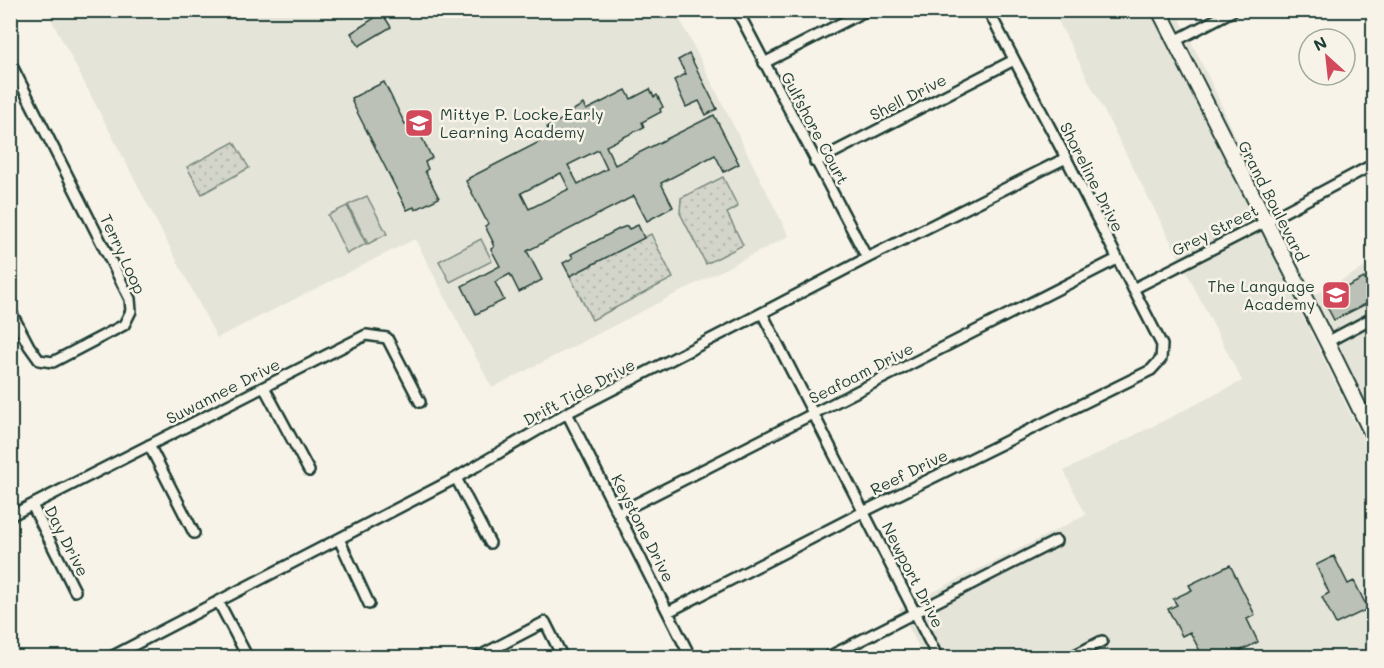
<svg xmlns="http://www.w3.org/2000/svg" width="1384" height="668" font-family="Mali,sans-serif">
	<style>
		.built { fill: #e5e4d9 }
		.park { fill: url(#park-dots); stroke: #79897f; stroke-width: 1.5 }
		.garden { fill: #d3d5ca; stroke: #79897f; stroke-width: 1.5 }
		.building { fill: #bbc1b6; stroke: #1f3d34; stroke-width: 1.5; fill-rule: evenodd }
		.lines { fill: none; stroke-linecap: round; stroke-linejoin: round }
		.minor-casing { stroke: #1f3d34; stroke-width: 14 }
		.secondary-casing { stroke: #1f3d34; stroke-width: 18 }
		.minor { stroke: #f7f3e8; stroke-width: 9 }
		.secondary { stroke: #f7f3e8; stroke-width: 14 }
		.labels { text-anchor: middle; stroke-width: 5; stroke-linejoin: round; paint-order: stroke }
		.street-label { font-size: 16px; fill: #1f3d34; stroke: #f7f3e8 }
		.poi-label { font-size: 16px; fill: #1f3d34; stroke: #f7f3e8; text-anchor: start }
	</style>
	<defs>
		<pattern id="park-dots" width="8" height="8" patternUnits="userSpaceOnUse" patternTransform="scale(1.5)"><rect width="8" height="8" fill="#d3d5ca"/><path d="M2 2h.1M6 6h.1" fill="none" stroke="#b5b8ae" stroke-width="1.8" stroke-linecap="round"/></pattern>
	</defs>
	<rect width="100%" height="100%" fill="#f7f3e8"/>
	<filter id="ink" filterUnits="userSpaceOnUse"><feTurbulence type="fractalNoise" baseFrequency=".0167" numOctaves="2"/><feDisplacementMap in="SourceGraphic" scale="12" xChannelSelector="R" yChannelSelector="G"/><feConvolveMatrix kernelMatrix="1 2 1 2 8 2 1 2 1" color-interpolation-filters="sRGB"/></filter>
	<g filter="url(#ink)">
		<path class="built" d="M47,11H676L789,236L492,388L415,239L217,338Z
			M1053,11H1153L1253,214L1373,460V657H924L899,609L1086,515L1064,471L1242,381Z
			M1166,11H1176L1212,84L1286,249Z
			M1373,263V425L1310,297Z"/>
		<path class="park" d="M234,142L249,168L202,194L187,167Z
			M723,177L738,207L727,213L743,245L706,264L680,213L681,198Z
			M651,234L673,278L592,320L570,276Z"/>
		<path class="garden" d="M367,196L387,234L368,244L348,205Z
			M347,206L366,244L347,254L328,215Z
			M481,239L492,261L450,282L439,261Z"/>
		<path class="building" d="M382,13L391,27L359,46L351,33Z
			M689,54L717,109L706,115L699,101L686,107L674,80L686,74L678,60Z
			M384,82L405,124L413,120L432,158L425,162L428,169L425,171L439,198L415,210L414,207L407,210L352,102L353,101L352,98Z
			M650,89L654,97L657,95L663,107L660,109L661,112L642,122L644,127L606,146L615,165L714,115L739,164L724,172L715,155L661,183L673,207L647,221L634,196L527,251L542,280L519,292L510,274L495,282L504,300L476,314L462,286L500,266L491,249L494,247L492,242H493L485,226L488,224L466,181L469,179V178L551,136L547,127L565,118L564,116L583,104L586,110L626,90L631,99ZM598,150L607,169L578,184L568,165ZM561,173L569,189L529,209L521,193Z
			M638,225L644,238L570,276L563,263L573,258L571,254L619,229L627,226L629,229Z
			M1364,278L1374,297V300L1334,320L1323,299Z
			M1334,556L1348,584L1354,581L1368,609L1336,624L1322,597L1329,593L1316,565Z
			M1230,565L1255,615L1247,619L1258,642L1228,657H1203L1190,632L1182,636L1168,609L1177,605L1173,599L1192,590L1189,585Z"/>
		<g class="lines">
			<g class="minor-casing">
				<path id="minor" d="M737,10L867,258
					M1175,41L1234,10
					M10,62L130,299L131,311L124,325L53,362L39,360L29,346L10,310
					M764,63L867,10
					M815,162L1014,60
					M1133,289L1265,222L1374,164
					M762,313L938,658
					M1327,342L1374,317
					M264,387L309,471
					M567,413L691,658
					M149,445L194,533
					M456,478L490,543
					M32,505L75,591
					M618,513L1117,259
					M10,516L366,335L387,338L420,402
					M339,539L369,604
					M218,601L248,658
					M668,612L863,512L1151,370L1161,359L1162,345L1066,158L988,10
					M109,658L456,478L567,413L762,313L867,258L1066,158
					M476,658L545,622L563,658
					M826,658L1056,541
					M1069,658L1102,641"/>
			</g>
			<g class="secondary-casing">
				<path id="secondary" d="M1159,10L1327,342L1374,438"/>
			</g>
			<use href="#minor" class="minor"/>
			<use href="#secondary" class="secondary"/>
		</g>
	</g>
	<defs>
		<g id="school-square" transform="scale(1.5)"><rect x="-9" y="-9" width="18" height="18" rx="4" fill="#d1495b" stroke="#f7f3e8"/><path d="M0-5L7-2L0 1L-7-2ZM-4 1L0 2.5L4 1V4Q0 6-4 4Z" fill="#fff"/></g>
	</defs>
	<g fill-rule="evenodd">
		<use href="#school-square" x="419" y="123"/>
		<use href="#school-square" x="1336" y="295"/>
	</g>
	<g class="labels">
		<g class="street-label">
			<text transform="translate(908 97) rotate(-27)" y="6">Shell Drive</text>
			<text transform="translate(815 128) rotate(62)" y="6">Gulfshore Court</text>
			<text transform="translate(1092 177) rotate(63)" y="6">Shoreline Drive</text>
			<text transform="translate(1273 201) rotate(63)" y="6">Grand Boulevard</text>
			<text transform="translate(1215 230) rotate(-27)" y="6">Grey Street</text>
			<text transform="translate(123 254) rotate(65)" y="6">Terry Loop</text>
			<text transform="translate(861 373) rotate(-27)" y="6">Seafoam Drive</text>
			<text transform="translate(223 391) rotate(-27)" y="6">Suwannee Drive</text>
			<text transform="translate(579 392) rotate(-28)" y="6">Drift Tide Drive</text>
			<text transform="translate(909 472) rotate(-26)" y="6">Reef Drive</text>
			<text transform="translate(643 528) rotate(63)" y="6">Keystone Drive</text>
			<text transform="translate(67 541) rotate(63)" y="6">Day Drive</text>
			<text transform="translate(913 575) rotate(63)" y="6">Newport Drive</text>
		</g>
		<g class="poi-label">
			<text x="440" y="120">Mittye P. Locke Early<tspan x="440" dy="18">Learning Academy</tspan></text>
			<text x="1315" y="292" text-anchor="end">The Language<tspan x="1315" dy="18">Academy</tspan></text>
		</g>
	</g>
	<rect width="1384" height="668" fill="none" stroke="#f7f3e8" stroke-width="36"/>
	<rect x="18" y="18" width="1348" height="632" fill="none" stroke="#1f3d34" stroke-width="2" filter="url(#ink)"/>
	<g transform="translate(1327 57) rotate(333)"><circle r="28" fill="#f7f3e8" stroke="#a1aaa0" stroke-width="1.5"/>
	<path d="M0-4.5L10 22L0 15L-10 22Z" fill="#d1495b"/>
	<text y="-9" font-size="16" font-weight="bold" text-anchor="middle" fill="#1f3d34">N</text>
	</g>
</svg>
